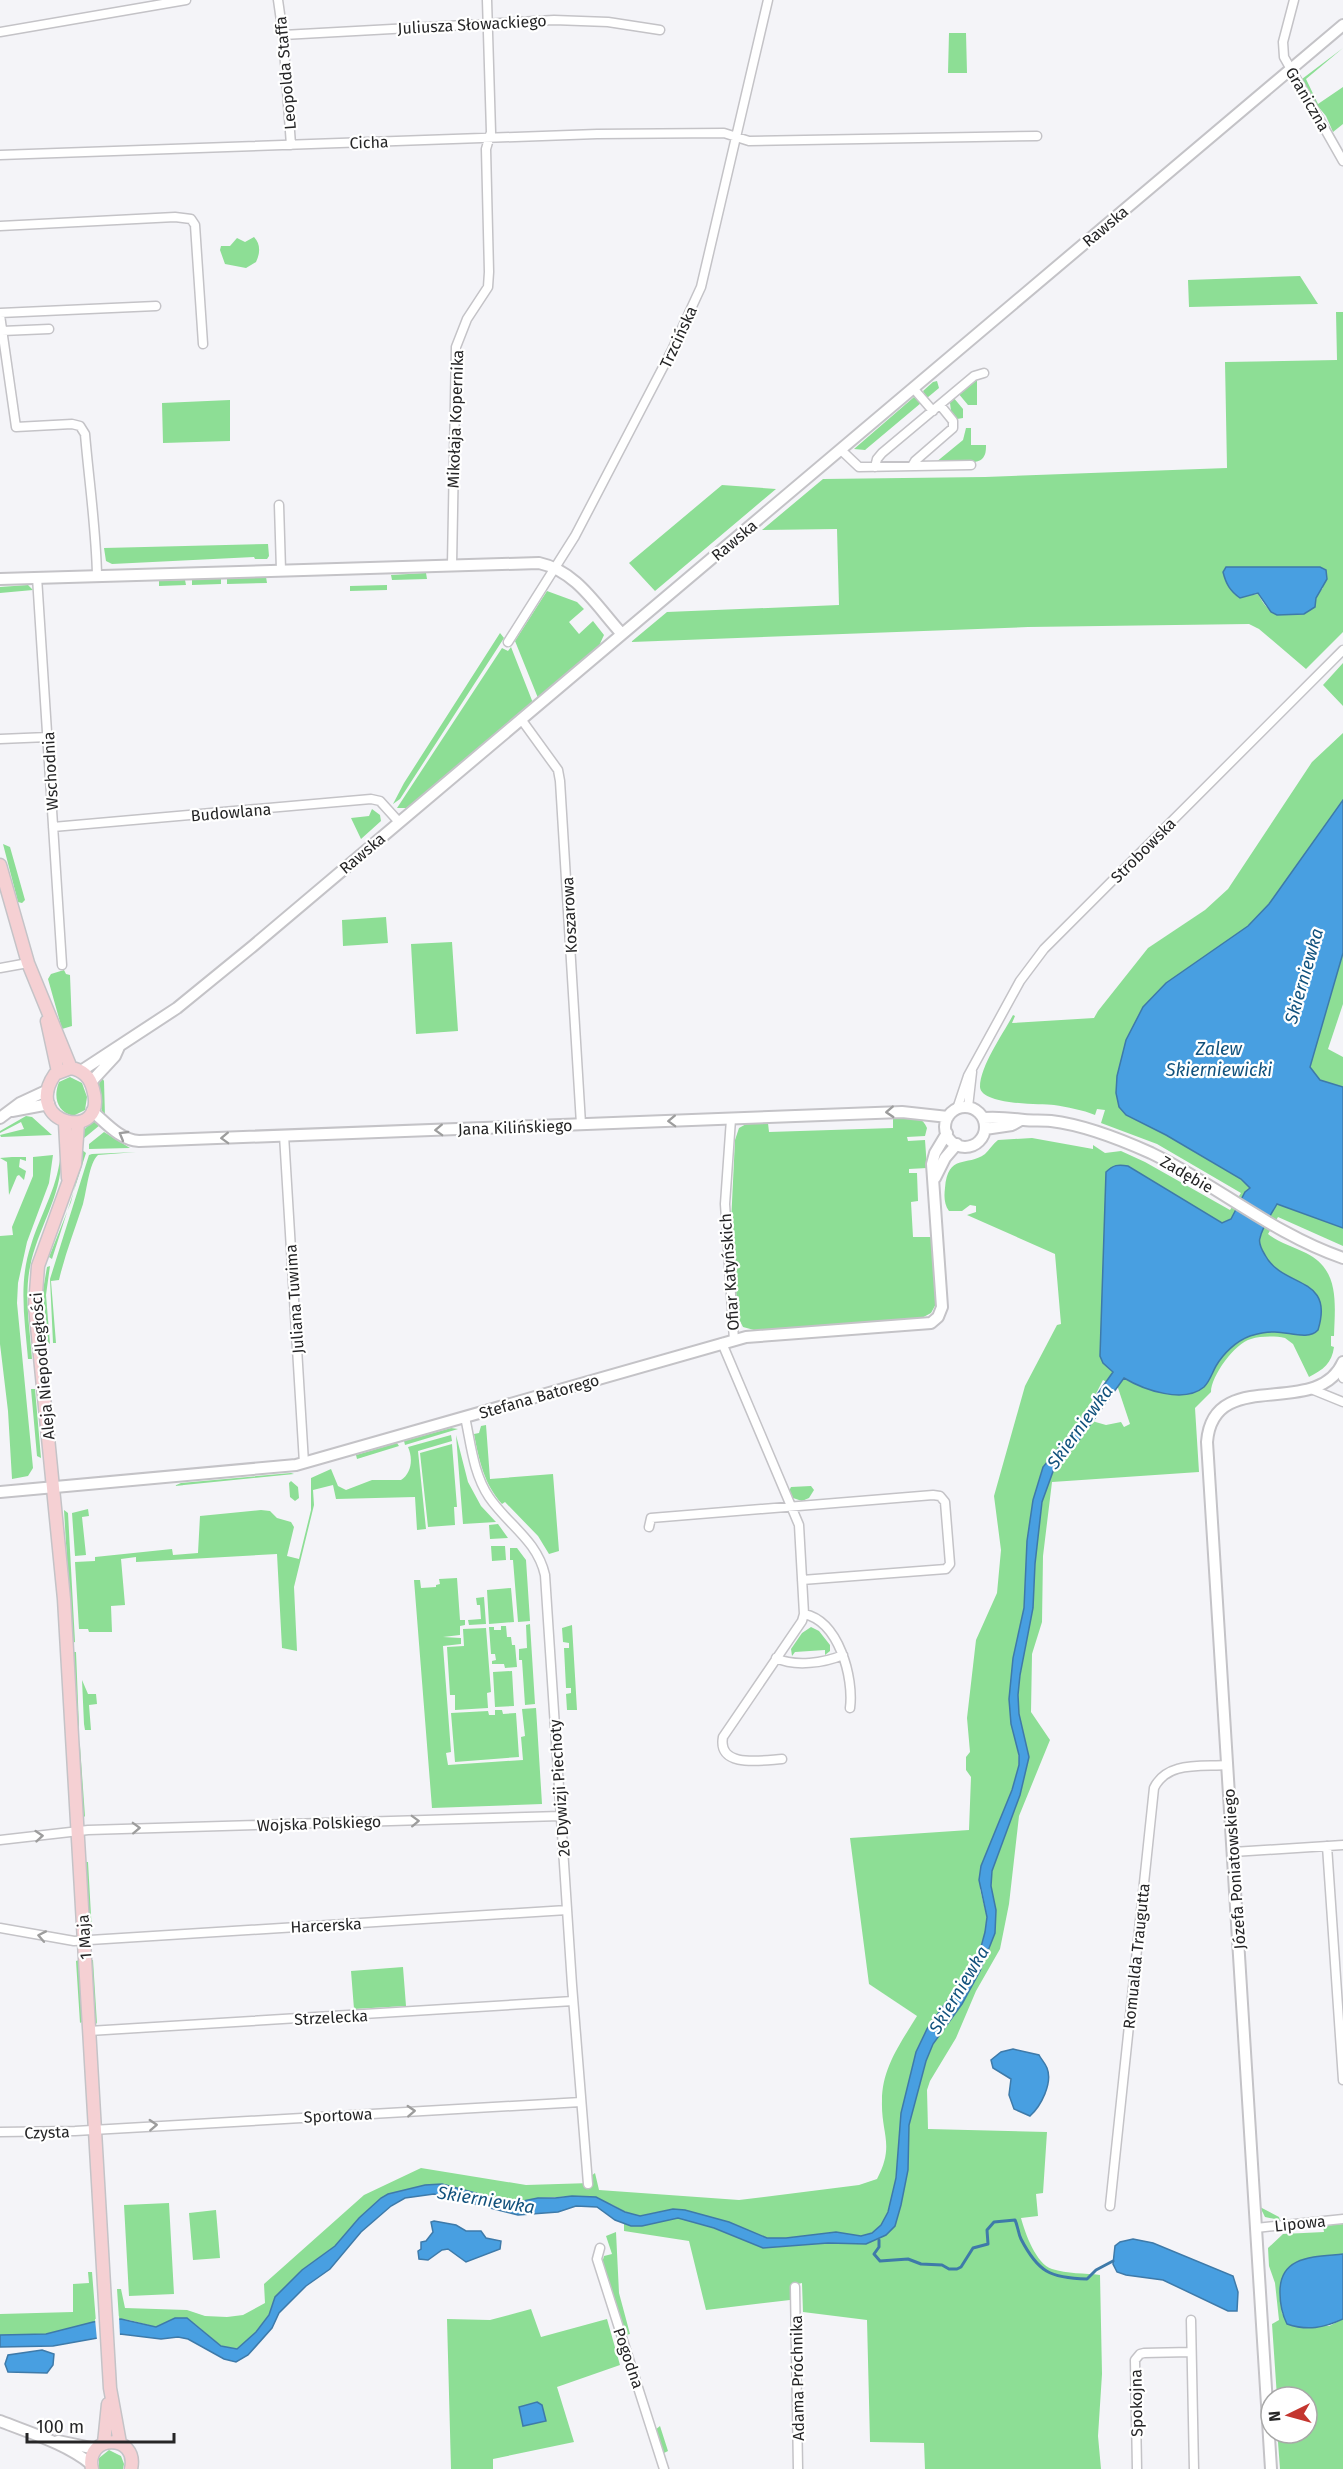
<svg xmlns="http://www.w3.org/2000/svg" width="1343" height="2469" font-family="'Fira Sans',sans-serif">
	<style>
		.green { fill: #8dde95; fill-rule: evenodd }
		.water { fill: #489fe1; stroke: #3e7aa9; stroke-width: 1.5 }
		.pier { fill: #f4f4f8 }
		.lines { fill: none; stroke-linecap: round; stroke-linejoin: round }
		.stream { stroke: #3e7aa9; stroke-width: 3 }
		.minor-casing { stroke: #c4c3c7; stroke-width: 11 }
		.tertiary-casing { stroke: #c4c3c7; stroke-width: 14 }
		.secondary-casing { stroke: #c4c3c7; stroke-width: 15 }
		.minor { stroke: #fff; stroke-width: 8 }
		.tertiary { stroke: #fff; stroke-width: 10 }
		.secondary { stroke: #f5d0d3; stroke-width: 12 }
		.oneway { stroke: #9d9d9d }
		.labels { text-anchor: middle; stroke-width: 4.5; stroke-linejoin: round; paint-order: stroke }
		.street-label { font-size: 16px; fill: #252526; stroke: #fff }
		.water-label { font-size: 18px; font-style: italic; fill: #12527d; stroke: #fff }
	</style>
	<rect width="100%" height="100%" fill="#f4f4f8"/>
	<path class="green" d="M949,33H966L967,73H948Z
		M1343,48L1306,79L1318,104L1343,87V124L1333,132L1326,116L1316,104L1302,79Z
		M254,237C261,244 260,254 256,262L246,268L225,264L220,250L221,246H230L237,238L245,242Z
		M1300,276L1318,304L1189,307L1188,280Z
		M1336,312H1343V632L1306,669L1259,629L1249,624L1028,627L631,642L667,612L839,605L837,529L762,530L823,479L985,477L1227,468L1225,362L1337,360ZM1226,567H1320L1323,588C1315,596 1312,606 1304,614C1278,615 1271,618 1258,594L1240,597Z
		M977,378V405H968L958,393Z
		M937,381L939,388L927,398L923,391L933,382Z
		M914,397L921,403L865,450L854,449Z
		M953,397L963,409V418L957,419L951,411L950,403Z
		M230,400V441L163,443L162,403Z
		M966,428H971V445H986C986,450 986,455 982,459C976,465 945,463 935,463L963,440Z
		M722,485L776,489L655,591L629,563Z
		M268,544L269,556L267,559H255L254,557L112,564L106,561L104,548Z
		M426,573L427,579L392,580L391,575Z
		M266,577L267,583L227,584V579Z
		M221,578V584L192,585V580Z
		M185,580L186,585L159,586V581Z
		M28,585L33,590L0,593V587Z
		M387,585V590L350,591V586Z
		M547,591L577,602L584,609L569,622L579,634L593,621L604,635L598,648L538,698L515,641Z
		M500,633L504,638L400,799L393,804L404,783Z
		M511,647L533,703L421,798L407,808H397L502,648L508,651Z
		M1343,663V706L1323,685Z
		M1343,733V1004L1328,1049L1343,1057V1246L1278,1217L1268,1234C1279,1243 1294,1247 1306,1253C1340,1270 1335,1303 1334,1336H1331V1346L1334,1347C1332,1363 1323,1370 1309,1377L1293,1344L1285,1338C1275,1336 1261,1336 1251,1339C1235,1343 1211,1376 1211,1392L1195,1408L1199,1472L1052,1482L1043,1556L1042,1622L1032,1654L1031,1712L1050,1740L1019,1816L1009,1904L1000,1949L976,1991L956,2038L930,2081L927,2090L928,2129L1047,2132L1043,2193L1036,2194L1038,2216L1021,2218C1025,2233 1036,2264 1052,2269C1067,2274 1085,2273 1100,2275L1102,2374L1098,2436L1101,2469H925L924,2443L870,2442L867,2320L803,2312L802,2283L790,2286V2300L706,2310L689,2241L624,2231V2223L642,2226L678,2218L714,2228L763,2248L828,2243L866,2244L886,2235L895,2226L908,2170L909,2125L926,2061L933,2044L962,2004L980,1971L995,1933L996,1910L991,1886L992,1871L1020,1795L1029,1757L1019,1714L1018,1695L1020,1675L1033,1608L1035,1564L1042,1502L1055,1466L1079,1440L1092,1421L1106,1425L1121,1422L1124,1427L1130,1424L1118,1388L1103,1380L1084,1417L1043,1467L1033,1500L1027,1541L1024,1608L1013,1658L1019,1765L1012,1790L981,1866L980,1889L987,1917L985,1932L981,1947L967,1973L927,2029L916,2052L901,2113L896,2178L888,2212L881,2225L872,2233L861,2236L836,2232L786,2238H767L673,2209L640,2216L625,2212L613,2205L577,2196L538,2198L513,2203L442,2184L388,2194L359,2218L335,2246L302,2270L275,2297L269,2315L256,2332L237,2349L221,2346L195,2324L164,2323L156,2327L129,2320L119,2319L117,2289H121L125,2308L187,2310L205,2316L227,2317L243,2315L265,2303L264,2284L364,2195L421,2168L526,2185L591,2183V2176L595,2173L599,2190L739,2200L859,2185L877,2179C895,2145 881,2134 882,2101C882,2068 900,2044 917,2016L869,1984L850,1838L969,1830L971,1777L966,1770V1757L970,1752L967,1718L976,1640L997,1593L1001,1550L994,1496L1025,1386L1057,1325L1061,1324L1055,1254L967,1215L976,1212V1206L970,1205L962,1211H949C944,1204 944,1196 945,1188C948,1153 967,1167 985,1154C989,1150 993,1144 998,1140L1032,1138L1093,1149V1145L1105,1153L1121,1151L1145,1162L1230,1210L1241,1193L1157,1144L1101,1123L1105,1110L1097,1109L1095,1115C1083,1110 1067,1107 1054,1105C1040,1104 981,1105 980,1087C980,1066 1003,1034 1013,1015L1015,1016L1012,1023L1094,1018L1098,1011L1148,948L1205,910L1228,889L1312,762Z
		M372,809L380,815L381,821L361,839L351,818L369,816Z
		M3,844L10,847L25,900L22,903L18,902Z
		M386,917L388,943L343,946L342,920Z
		M452,942L458,1031L416,1034L411,944Z
		M64,970L66,974L70,975L72,1026L62,1029L48,979L51,974Z
		M101,1076L104,1081L105,1117C98,1106 97,1087 101,1076Z
		M70,1077L82,1083L87,1097L85,1110L73,1116C57,1112 53,1097 59,1082Z
		M26,1116L32,1117L52,1135L1,1137L0,1135L24,1129L21,1122L0,1133V1131Z
		M893,1117C906,1117 921,1113 927,1128L925,1136L907,1137L908,1141L925,1140L927,1168L909,1169V1173H917L918,1201L911,1202L913,1237H933L937,1302L931,1313L918,1320L754,1330L743,1327L738,1317L731,1223L735,1140L739,1128L748,1123H768L769,1132L893,1128Z
		M94,1119L100,1125L83,1139V1131Z
		M104,1132L130,1148L89,1149V1144Z
		M61,1149C65,1192 38,1226 30,1267C24,1297 30,1329 32,1359H28C25,1321 18,1283 31,1245C42,1210 59,1186 61,1149Z
		M81,1149L86,1153L52,1259L49,1257L71,1202L78,1174Z
		M136,1152L98,1155C89,1163 87,1190 83,1204C75,1229 65,1254 59,1280L51,1281L56,1343H53L50,1279L89,1155L92,1154Z
		M53,1155L49,1183L27,1242L18,1283L17,1303L33,1468L28,1476L12,1479L8,1411L0,1344V1236L13,1235L12,1227L33,1176V1157Z
		M12,1157H26V1161L20,1159L19,1167L26,1171L24,1180L19,1175L17,1176L9,1195L7,1162L0,1158Z
		M50,1266L46,1295L50,1344L47,1341L43,1290L47,1267Z
		M31,1389H35L41,1458L37,1456Z
		M486,1425L490,1479L553,1474L559,1551L549,1554L538,1536L505,1502L502,1504C484,1484 479,1460 474,1434L479,1433L481,1426Z
		M451,1428L458,1429L405,1445L404,1441Z
		M451,1435L452,1441L418,1451L426,1529L417,1530L415,1497L336,1499L333,1485L313,1490L314,1505L294,1587L297,1651L282,1648L277,1554L136,1562V1557L121,1559L125,1605L111,1606L112,1632H89L88,1629H79L75,1562L95,1561V1557L172,1549L173,1555L198,1553L200,1516L261,1510L270,1511L277,1518L291,1522L294,1527L287,1556L299,1559L311,1510V1478L331,1469L338,1486L346,1490L372,1480H401C412,1473 413,1458 408,1447Z
		M456,1435L468,1482L481,1506L496,1522L463,1524Z
		M397,1443L399,1446L357,1459L356,1455Z
		M452,1444L457,1507H454L455,1525L428,1527L420,1453Z
		M291,1473L294,1474L174,1486L181,1483Z
		M291,1481L298,1487L299,1498L295,1501L290,1497L289,1483Z
		M811,1486L814,1490L809,1498L802,1501L793,1498L789,1491L791,1487Z
		M88,1509L89,1516L82,1517L86,1555L75,1556L72,1513Z
		M64,1510L68,1513L75,1642L72,1643Z
		M498,1524L508,1538L490,1539L489,1525Z
		M505,1546L506,1560L492,1561L491,1546Z
		M510,1548H517L526,1560L530,1621L518,1622L513,1560H510Z
		M457,1578L460,1620H465V1625L460,1626V1635L443,1637L461,1638V1644L443,1646L451,1752L446,1753L448,1765L523,1760L521,1737L525,1736L522,1709L536,1708L542,1804L432,1808L414,1580H420L421,1588L436,1587V1585L440,1584L439,1579Z
		M511,1588L514,1622L489,1624L487,1590Z
		M484,1597L486,1624L469,1625L468,1620L481,1619L480,1605H477L476,1598Z
		M530,1624L535,1704L525,1705L522,1660H519V1649L527,1648L526,1625Z
		M572,1625L577,1710H567L566,1694L571,1693V1688H566L564,1648H569V1643L563,1642L562,1628Z
		M501,1626H506L507,1637H511L512,1645H515L517,1667L505,1668L504,1664H492V1661L496,1660L495,1654H491L489,1627H494V1630H501Z
		M811,1627L819,1631L830,1645V1651L825,1655V1650L795,1652L792,1656L791,1649L802,1633Z
		M486,1628L491,1692L487,1693L488,1708L455,1710V1695H450L447,1647L464,1646L463,1629Z
		M73,1652H76L79,1727L77,1726Z
		M512,1671L514,1706L495,1707L493,1672Z
		M82,1680L88,1694H96L97,1704L89,1705L91,1730H85L84,1724Z
		M495,1710H502L503,1714L516,1713L519,1757L455,1762L451,1713L488,1711L489,1715H495Z
		M80,1746L85,1816L83,1818L79,1748Z
		M85,1862H88L92,1933L89,1930Z
		M79,1960L83,2021L80,2023L76,1961Z
		M91,1960H93L97,2024L95,2021Z
		M403,1967L406,2006L354,2009L351,1971Z
		M169,2203L174,2294L129,2296L124,2205Z
		M1260,2207L1279,2217L1280,2220L1265,2217Z
		M216,2210L220,2258L193,2260L189,2213Z
		M1343,2224V2254L1314,2258L1280,2284L1282,2314L1329,2326L1343,2319V2469H1280L1278,2442L1274,2433H1307V2397H1277L1272,2324L1279,2320L1275,2283L1269,2266L1268,2248L1283,2234L1324,2232L1323,2226Z
		M616,2232L619,2293L630,2334L626,2335L602,2263L604,2256L612,2254L606,2236Z
		M88,2272H92L96,2322L46,2334L0,2335V2314L73,2312V2284L89,2283Z
		M531,2309L541,2337L607,2319L620,2365L557,2387L574,2442L493,2459V2469H451L447,2319L490,2320Z
		M660,2426L668,2451L664,2453L655,2430Z
		M109,2450L121,2456L124,2464L123,2469H99V2458Z"/>
	<path class="water" d="M1226,567H1320L1326,570L1327,579L1316,598L1315,607L1304,614L1277,615L1271,612L1258,593L1240,598C1230,591 1226,584 1223,572Z
		M1343,800V953L1310,1067L1320,1080L1343,1087V1228L1277,1204C1272,1213 1262,1227 1260,1238C1258,1243 1262,1250 1265,1255C1283,1289 1335,1275 1318,1330C1308,1341 1287,1331 1273,1332C1266,1332 1257,1334 1250,1336C1236,1341 1223,1354 1216,1366C1212,1373 1210,1381 1204,1387C1184,1404 1144,1390 1124,1378L1079,1440L1055,1466L1042,1502L1035,1564L1033,1608L1020,1675L1018,1695L1019,1714L1029,1757L1020,1795L992,1871L991,1886L996,1910L995,1933L980,1971L962,2004L933,2044L926,2061L909,2125L908,2170L901,2205L895,2226L886,2235L866,2244L828,2243L763,2248L714,2228L678,2218L642,2226H631L615,2220L597,2207L576,2206L558,2212L518,2215L434,2194L405,2198L391,2206L361,2232L330,2269L306,2286L279,2313L272,2328L248,2355L236,2362L224,2359L188,2339L178,2337L161,2339L120,2334L53,2346L0,2347V2335L46,2334L93,2322L121,2319L156,2327L175,2318H187L221,2346L237,2349L256,2332L269,2315L275,2297L302,2270L335,2246L359,2218L381,2198L388,2194L425,2185L442,2184L513,2203L538,2198H555L572,2196L596,2197L625,2212L640,2216L673,2209L685,2210L729,2222L767,2238H786L836,2232L861,2236L872,2233L881,2225L888,2212L896,2178L901,2113L916,2052L927,2029L967,1973L981,1947L985,1932L987,1917L979,1880L981,1866L1012,1790L1019,1765V1755L1011,1724L1009,1699L1013,1658L1024,1608L1027,1541L1033,1500L1043,1467L1084,1417L1096,1396L1113,1372L1103,1363L1100,1356L1106,1172C1113,1165 1118,1164 1128,1166L1222,1223L1231,1219L1245,1192L1250,1188L1241,1179L1166,1135L1126,1115L1119,1107L1116,1093L1117,1076L1126,1040L1143,1007L1166,983L1248,926L1269,904Z
		M1013,2049L1039,2055C1041,2059 1045,2063 1047,2068C1053,2083 1041,2106 1030,2116L1014,2109L1009,2095L1011,2079L993,2068L991,2060L1001,2052Z
		M434,2221L456,2225L466,2231H481L486,2238L501,2241L500,2249L466,2262L448,2249L442,2250L428,2260L419,2259L418,2251L421,2249V2242L426,2241L433,2232L431,2222Z
		M1133,2239L1153,2243L1233,2276L1238,2292L1237,2311H1228L1163,2280L1126,2275L1117,2272L1113,2264L1115,2246L1120,2242Z
		M1343,2254V2319C1324,2328 1307,2331 1287,2324C1282,2314 1280,2304 1280,2293C1279,2255 1315,2257 1343,2254Z
		M42,2350L54,2354L53,2365L47,2373L8,2372L5,2364L8,2355Z
		M537,2402L542,2405L546,2421L523,2426L519,2407Z"/>
	<path class="pier" d="M119,2316L120,2337L97,2340L95,2319Z"/>
	<g class="lines">
		<path class="stream" d="M879,2240V2247L874,2254L880,2261L908,2259L921,2264L942,2265L949,2269H957L961,2267L973,2248L988,2244L987,2230L994,2222L1015,2220C1018,2226 1018,2233 1021,2239C1038,2272 1050,2278 1087,2279L1096,2270L1113,2261"/>
		<g class="minor-casing">
			<path id="minor" d="M278,0L283,35L291,145
				M1294,0L1283,42L1284,57L1343,161
				M0,32L186,0
				M283,35L554,20L608,22L660,30
				M0,155L597,134L724,133L749,141L1037,136
				M0,226L175,217L191,219L195,225L203,344
				M0,313L156,306
				M0,315L16,427L72,424L80,426L85,434C89,481 96,528 97,575
				M2,331L49,329
				M913,388L933,411
				M841,450L859,467L971,465
				M912,466L915,461L953,428V421L940,405
				M875,467L877,459L882,453L974,376L984,373
				M279,505L281,570
				M452,565L456,347L467,319L488,287L489,272L486,149L491,132L487,0
				M37,577L62,965
				M508,642L575,536L672,350L701,287L768,0
				M521,719L558,770L560,781L581,1124
				M0,739L48,737
				M53,827L371,799L380,801L399,822
				M0,968L28,963
				M968,1107L972,1072
				M957,1109L968,1076L1020,981L1044,949L1343,650
				M731,1119L725,1204L734,1340
				M284,1135L304,1463
				M722,1343L799,1525L804,1614L802,1621L723,1737C717,1769 764,1760 782,1759
				M1339,1369L1343,1378
				M1311,1389L1343,1402
				M465,1417C471,1444 473,1473 489,1497C508,1525 537,1540 545,1575L572,1985L588,2184
				M649,1527L651,1518L933,1495L940,1496L945,1502L950,1564L946,1569L802,1580
				M804,1614C839,1621 854,1678 850,1708
				M776,1658C795,1667 824,1663 843,1655
				M0,1840L88,1830L561,1816
				M1327,1846L1343,2080
				M1233,1852L1343,1845
				M0,1928L74,1941L567,1910
				M89,2031L573,2001
				M0,2132L75,2131L581,2102
				M1110,2206L1154,1788C1167,1761 1201,1767 1227,1765
				M1256,2228L1343,2219
				M600,2248L597,2259L664,2469
				M795,2287L798,2469
				M1191,2320L1194,2469
				M1137,2469L1135,2360L1140,2354L1144,2353L1191,2352"/>
		</g>
		<g class="tertiary-casing">
			<path id="tertiary" d="M0,579L539,563C577,571 597,607 622,634
				M81,1071L177,1008L253,946L1343,25
				M91,1082L115,1056L119,1047
				M945 1127a20 20 0 1 1 40 0a20 20 0 1 1-40 0Z
				M12,1111L49,1104
				M92,1111C106,1123 120,1140 139,1141L902,1112L948,1117
				M0,1118L20,1103L48,1090
				M983,1118C999,1117 1009,1118 1024,1120C1033,1121 1042,1120 1051,1121C1085,1125 1120,1139 1151,1153C1217,1185 1273,1234 1343,1258
				M985,1129L1012,1125L1021,1120
				M935,1178L945,1158L957,1144
				M0,1492L296,1465L746,1337L931,1323L938,1317L942,1307L932,1164L935,1153L947,1133
				M0,2421C30,2433 65,2443 91,2464
				M58,2441L96,2449
				M1271,2469L1207,1442C1213,1364 1317,1421 1343,1362"/>
		</g>
		<g class="secondary-casing">
			<path id="secondary" d="M0,865L28,963L71,1068
				M47,1021L58,1072
				M71,1068C83,1070 90,1077 93,1089C109,1144 20,1125 55,1074Z
				M65,1123L68,1178
				M78,1123L75,1164L38,1266L35,1306L64,1599L110,2388L120,2443
				M104,2443L108,2404
				M92,2469C84,2434 139,2433 131,2469"/>
		</g>
		<use href="#minor" class="minor"/>
		<use href="#tertiary" class="tertiary"/>
		<use href="#secondary" class="secondary"/>
	</g>
	<defs><path id="oneway-chevron" d="M-2-3.5L2.5 0L-2 3.5" fill="none" stroke-width="1.6" stroke-linecap="round" stroke-linejoin="round" transform="scale(1.5)"/></defs>
	<g class="oneway">
		<use href="#oneway-chevron" transform="translate(890 1112) rotate(177)"/>
		<use href="#oneway-chevron" transform="translate(672 1121) rotate(178)"/>
		<use href="#oneway-chevron" transform="translate(439 1130) rotate(178)"/>
		<use href="#oneway-chevron" transform="translate(123 1135) rotate(-150)"/>
		<use href="#oneway-chevron" transform="translate(225 1138) rotate(178)"/>
		<use href="#oneway-chevron" transform="translate(415 1821) rotate(-2)"/>
		<use href="#oneway-chevron" transform="translate(136 1828) rotate(-2)"/>
		<use href="#oneway-chevron" transform="translate(39 1836) rotate(-5)"/>
		<use href="#oneway-chevron" transform="translate(42 1936) rotate(-169)"/>
		<use href="#oneway-chevron" transform="translate(411 2111) rotate(-3)"/>
		<use href="#oneway-chevron" transform="translate(153 2125) rotate(-3)"/>
	</g>
	<g class="labels">
		<g class="street-label">
			<text transform="translate(472 24) rotate(-3)" y="6">Juliusza Słowackiego</text>
			<text transform="translate(285 73) rotate(-95)" y="6">Leopolda Staffa</text>
			<text transform="translate(1308 99) rotate(60)" y="6">Graniczna</text>
			<text transform="translate(369 142) rotate(-2)" y="6">Cicha</text>
			<text transform="translate(1105 226) rotate(-40)" y="6">Rawska</text>
			<text transform="translate(678 337) rotate(-65)" y="6">Trzcińska</text>
			<text transform="translate(455 419) rotate(-88)" y="6">Mikołaja Kopernika</text>
			<text transform="translate(734 540) rotate(-40)" y="6">Rawska</text>
			<text transform="translate(50 771) rotate(-93)" y="6">Wschodnia</text>
			<text transform="translate(231 812) rotate(-5)" y="6">Budowlana</text>
			<text transform="translate(1143 850) rotate(-45)" y="6">Strobowska</text>
			<text transform="translate(362 853) rotate(-40)" y="6">Rawska</text>
			<text transform="translate(569 915) rotate(-93)" y="6">Koszarowa</text>
			<text transform="translate(515 1127) rotate(-2)" y="6">Jana Kilińskiego</text>
			<text transform="translate(1187 1174) rotate(30)" y="6">Zadębie</text>
			<text transform="translate(729 1272) rotate(-94)" y="6">Ofiar Katyńskich</text>
			<text transform="translate(294 1299) rotate(-94)" y="6">Juliana Tuwima</text>
			<text transform="translate(42 1366) rotate(-95)" y="6">Aleja Niepodległości</text>
			<text transform="translate(539 1396) rotate(-16)" y="6">Stefana Batorego</text>
			<text transform="translate(559 1788) rotate(-94)" y="6">26 Dywizji Piechoty</text>
			<text transform="translate(319 1823) rotate(-2)" y="6">Wojska Polskiego</text>
			<text transform="translate(1234 1869) rotate(-94)" y="6">Józefa Poniatowskiego</text>
			<text transform="translate(326 1925) rotate(-3)" y="6">Harcerska</text>
			<text transform="translate(84 1937) rotate(-94)" y="6">1 Maja</text>
			<text transform="translate(1136 1956) rotate(-84)" y="6">Romualda Traugutta</text>
			<text transform="translate(331 2017) rotate(-3)" y="6">Strzelecka</text>
			<text transform="translate(338 2115) rotate(-3)" y="6">Sportowa</text>
			<text transform="translate(47 2132) rotate(-2)" y="6">Czysta</text>
			<text transform="translate(1300 2223) rotate(-6)" y="6">Lipowa</text>
			<text transform="translate(629 2358) rotate(71)" y="6">Pogodna</text>
			<text transform="translate(797 2378) rotate(-91)" y="6">Adama Próchnika</text>
			<text transform="translate(1136 2403) rotate(-91)" y="6">Spokojna</text>
		</g>
		<g class="water-label">
			<text transform="translate(1304 976) rotate(-74)" y="6">Skierniewka</text>
			<text x="1219" y="1055">Zalew<tspan x="1219" dy="21">Skierniewicki</tspan></text>
			<text transform="translate(1080 1427) rotate(-54)" y="6">Skierniewka</text>
			<text transform="translate(959 1990) rotate(-59)" y="6">Skierniewka</text>
			<text transform="translate(486 2200) rotate(9)" y="6">Skierniewka</text>
		</g>
	</g>
	<g transform="translate(1289 2415) rotate(265)"><circle r="28" fill="#ffffff" stroke="#a8a8a8" stroke-width="1.5"/>
	<path d="M0-4.5L10 22L0 15L-10 22Z" fill="#c4362f"/>
	<text y="-9" font-size="16" font-weight="bold" text-anchor="middle" fill="#252526">N</text>
	</g>
	<path d="M27 2433v9h147v-9" fill="none" stroke="#252526" stroke-width="3"/>
	<text x="36" y="2433" font-size="18" fill="#252526" stroke="#ffffff" stroke-width="4.5" paint-order="stroke">100 m</text>
</svg>
